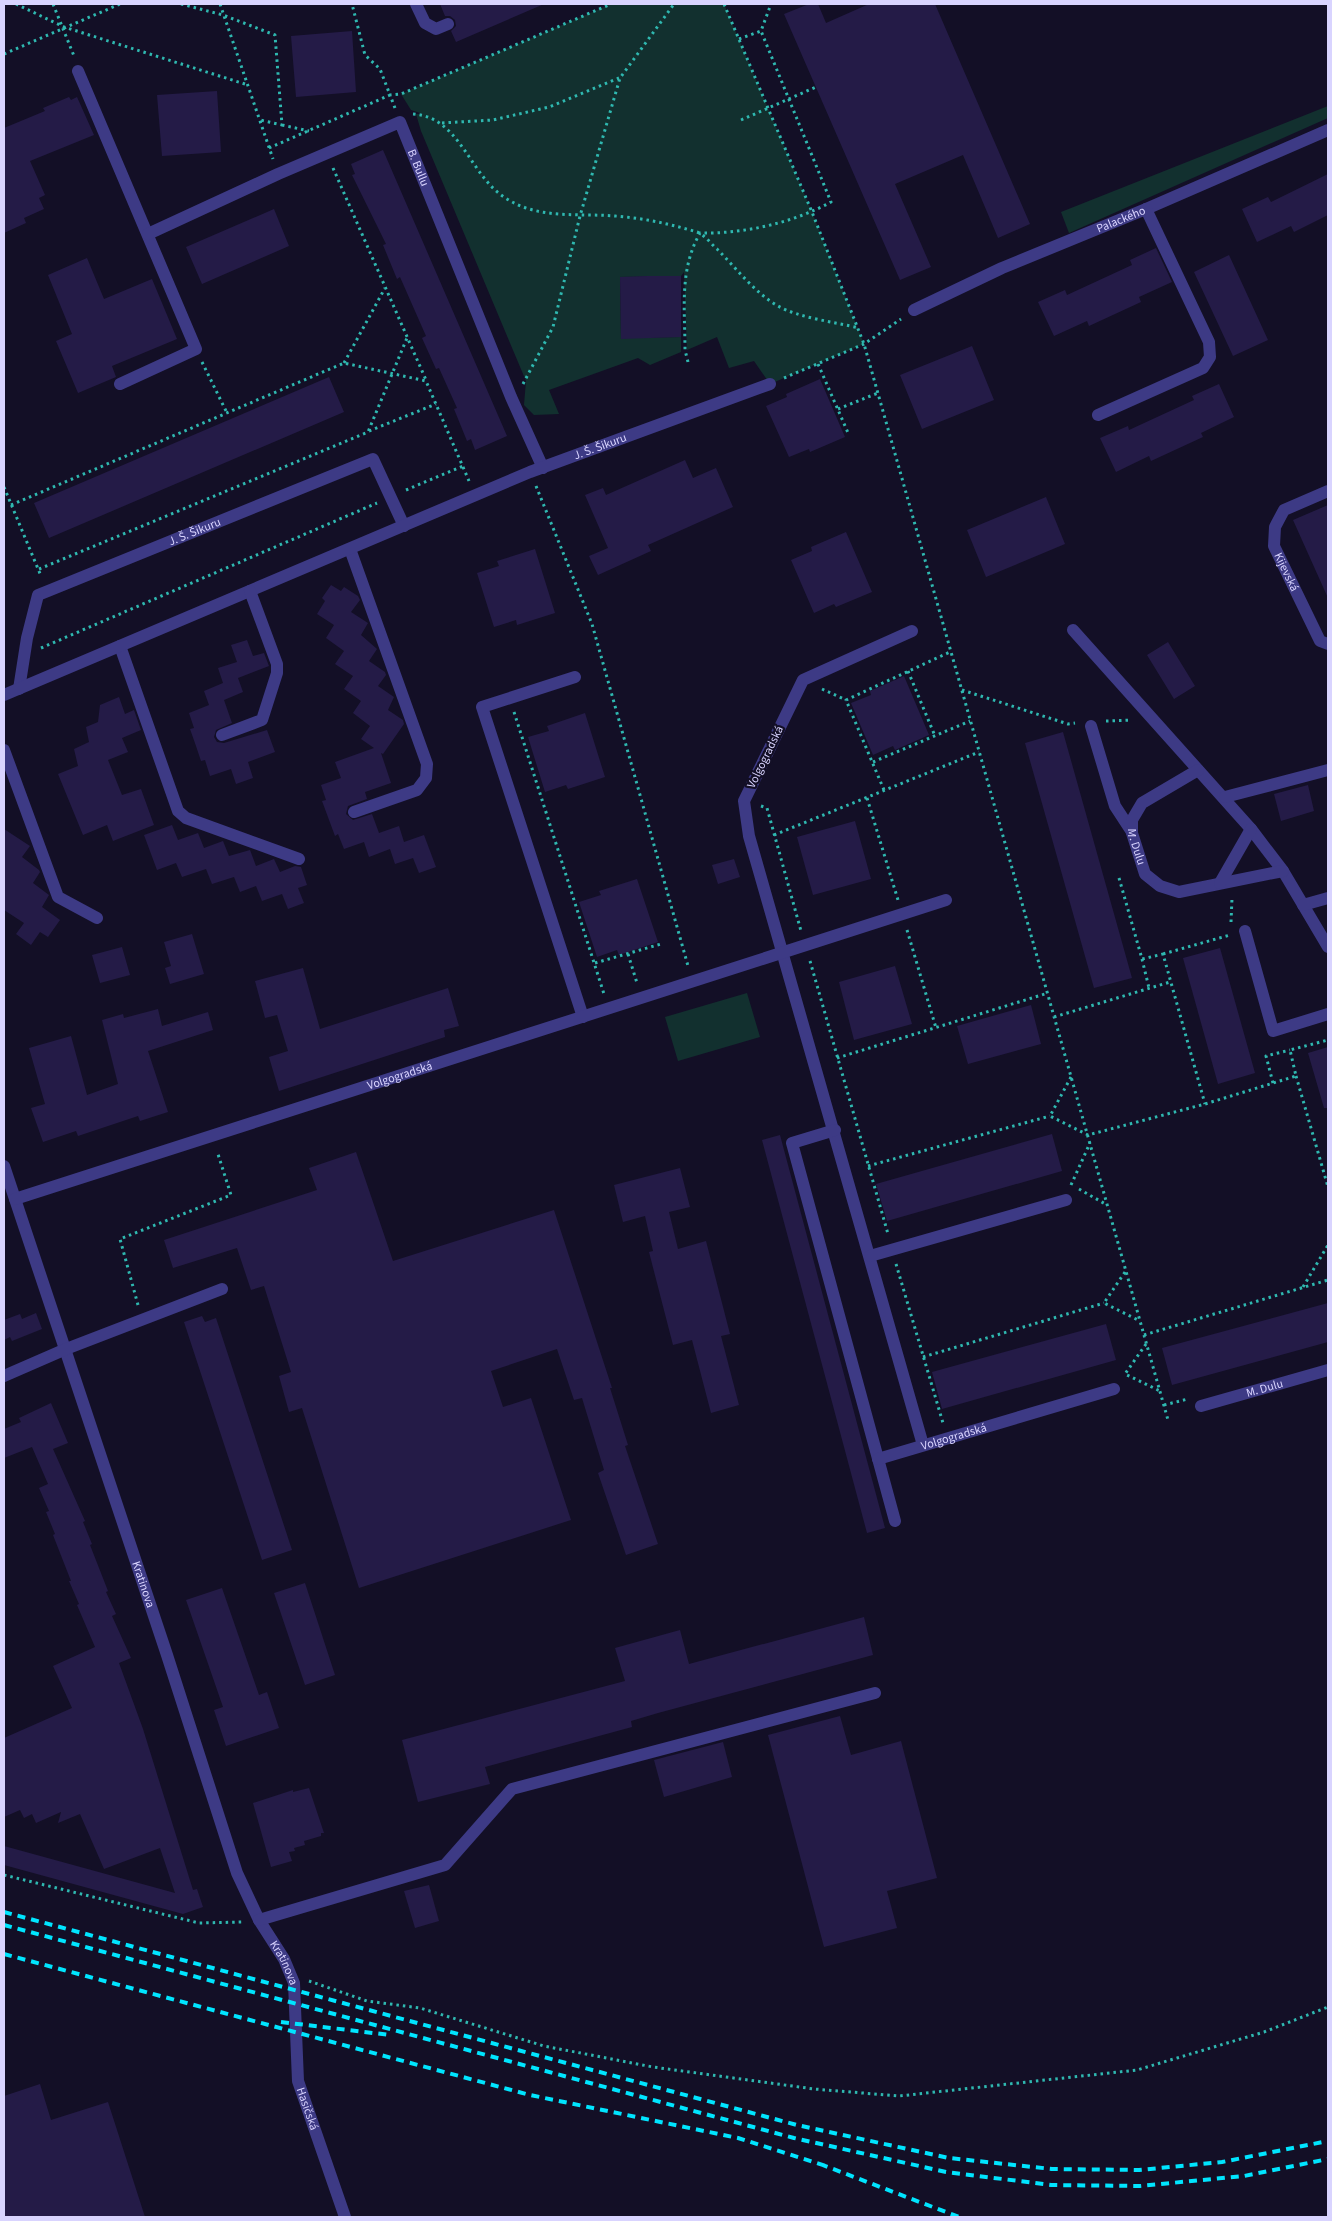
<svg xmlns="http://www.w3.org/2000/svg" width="1332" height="2221" font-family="'Source Sans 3',sans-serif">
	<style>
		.green { fill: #12302f }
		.building { fill: #241b47 }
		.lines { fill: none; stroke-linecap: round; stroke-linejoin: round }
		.path { stroke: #2fb8b0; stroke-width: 3; stroke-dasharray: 2.5 4; stroke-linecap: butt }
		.minor { stroke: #3d3a85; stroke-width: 12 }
		.rail { stroke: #00e5ff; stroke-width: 4; stroke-dasharray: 8 6; stroke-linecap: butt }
		.labels { text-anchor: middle; stroke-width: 4.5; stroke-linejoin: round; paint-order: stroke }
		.street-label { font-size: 12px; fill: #d9d4ff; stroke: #130f26 }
	</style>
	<rect width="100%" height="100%" fill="#130f26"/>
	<path class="green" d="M611,4H724L812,212L864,344L770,384L754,361L729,368L717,337L687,350L684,272L681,276L620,277L621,338L681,337V352L650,365L638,358L549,390L559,414L534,415L524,405L526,381L421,131L416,114H423L411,110L401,94Z
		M1328,106V118L1069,233L1061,212Z
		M747,993L760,1037L678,1061L665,1017Z"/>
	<path class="building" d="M440,4H544L456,42L451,31L456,26L455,20L450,16H445Z
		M809,4H818L826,23L869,4H935L1030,224L998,238L963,155L895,184L931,267L900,280L784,14Z
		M352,31L356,92L296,97L291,36Z
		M217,91L221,152L162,156L157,95Z
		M69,97L71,100L77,97L94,135L30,161L45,195L39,198L44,209L24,218L26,223L4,233V128L45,111L43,108Z
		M383,150L507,436L475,450L471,439L467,441L454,409L457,408L439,368L436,369L422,338L426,336L400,277L397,279L383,245L386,244L352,175L355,174L351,164Z
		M1328,174V215L1294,232L1291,226L1257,242L1242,209L1268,197L1271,202Z
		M274,209L289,246L202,284L186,247Z
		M1156,248L1172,282L1139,297L1141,302L1089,326L1087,321L1054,336L1038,302L1065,290L1067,295L1132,265L1130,260Z
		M1229,255L1268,340L1233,356L1194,272Z
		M87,258L104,299L152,279L177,339L112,366L116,377L78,393L56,341L72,334L48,275Z
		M647,276H681V337L621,339L620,277Z
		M972,346L994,400L922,429L900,375Z
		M329,377L344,412L49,538L34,503Z
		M820,379L845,437L810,452L809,449L789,457L766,406L787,397L786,394Z
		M1219,384L1234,417L1201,433L1203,437L1151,461L1149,456L1116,472L1100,438L1128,426L1129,430L1194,400L1192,396Z
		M685,460L693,478L716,468L733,507L648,545L651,551L598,575L589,556L608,548L585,495L603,488L606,495Z
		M1046,497L1065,544L986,577L967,530Z
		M1328,505V598L1293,520Z
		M846,532L872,592L836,607L834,604L814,613L791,560L812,551L811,547Z
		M535,549L555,613L517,625L516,620L494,627L477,573L499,566L497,561Z
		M331,585L341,591L344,587L358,596L360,600L351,612L368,623L361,635L377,649L369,661L385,672L386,675L378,686L394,697L388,710L403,720L404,724L383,754L381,753L391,783L365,792L367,799L348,806L346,814L353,820L372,814L379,833L399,826L404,842L424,835L436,867L419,873L413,858L395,864L390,849L369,857L364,842L344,849L338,834L335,836L322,801L326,800L321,785L341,778L335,762L374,748L361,739L370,726L353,713L361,701L344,689L353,676L335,664L344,651L326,638L334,625L317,614L325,601L322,598Z
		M247,640L253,656L264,653L269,666L238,678L243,692L224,700L232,723L216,730L214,737L217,742L224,743L267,730L275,752L248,762L253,778L236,784L231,769L210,776L205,760L201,761L196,746L190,729L194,728L189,713L209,705L204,691L223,683L218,668L237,662L231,645Z
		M1168,642L1195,686L1174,699L1147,655Z
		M904,676L929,735L895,750L893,746L873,755L851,703L871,695L870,691Z
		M119,697L125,714L134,710L141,730L122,738L128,752L108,760L122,795L141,789L154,825L113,841L107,825L83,835L58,774L78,766L74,749L89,742L86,727L98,722L100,705Z
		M585,713L605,777L568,789L566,785L545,792L528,737L549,731L547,726Z
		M1063,732L1132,978L1094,988L1025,743Z
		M1308,785L1314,811L1281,821L1274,794Z
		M855,821L871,879L813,895L797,837Z
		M172,825L178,840L198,833L204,848L223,841L229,856L250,850L256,866L274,859L280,872L295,866L301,867L307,885L298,888L304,903L288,909L282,894L262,901L256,886L240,892L234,877L212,884L206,869L182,877L176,863L157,870L144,835Z
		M4,829L30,846L22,857L39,870L40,872L33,883L49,895L42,907L60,920L48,937L40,932L31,945L16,934L24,923L4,910Z
		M734,859L740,877L718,884L712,865Z
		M637,879L658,942L619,955L617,950L597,957L579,902L601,895L599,891Z
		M192,934L204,974L170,984L165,968L171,966L164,942Z
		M122,947L130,975L100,983L92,955Z
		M1220,948L1255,1073L1218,1084L1183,958Z
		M895,966L912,1024L854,1040L839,982Z
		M303,968L320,1029L448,988L459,1026L444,1030L445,1037L279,1091L269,1057L288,1051L277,1015L265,1018L255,981Z
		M1031,1005L1041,1044L968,1064L957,1026Z
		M158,1009L162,1026L208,1012L213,1030L148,1051L168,1112L140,1121L138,1116L78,1136L76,1131L43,1142L31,1108L45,1104L29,1048L71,1036L87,1095L118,1084L102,1020L123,1014L124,1018Z
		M1328,1047V1108H1324L1308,1053Z
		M1052,1134L1062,1171L887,1221L876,1184Z
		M780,1135L885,1528L867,1533L762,1140Z
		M356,1152L393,1261L554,1210L612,1388H610L628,1445L625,1446L658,1544L626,1555L598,1473L604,1470L582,1398L574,1400L557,1349L491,1371L503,1407L531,1398L571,1520L359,1588L302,1408L289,1412L279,1376L291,1372L264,1286L251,1290L237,1248L173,1268L164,1240L317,1190L309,1168Z
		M680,1168L690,1207L669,1212L678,1249L706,1241L730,1334L721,1336L739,1405L711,1413L692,1340L673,1345L649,1252L653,1251L645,1216L623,1222L614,1185Z
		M1328,1303V1342L1172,1385L1162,1348Z
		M36,1313L42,1329L12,1341L10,1337L4,1340V1320L20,1314L22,1319Z
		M202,1316L205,1322L216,1318L292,1550L262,1560L184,1322Z
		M1106,1324L1116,1360L942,1409L932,1372Z
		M51,1403L68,1443L53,1449L85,1521L83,1522L92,1544L90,1545L108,1591L106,1592L116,1614L112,1616L131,1658L119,1663L143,1729L193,1890L197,1889L203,1907L183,1914L4,1865V1846L175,1893L160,1848L104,1869L80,1814L58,1823L61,1812L36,1823L32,1814L24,1818L20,1810L4,1817V1738L72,1708L53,1666L95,1647L77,1605L79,1604L69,1581H71L53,1535L55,1534L46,1512L49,1511L39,1488L48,1484L32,1447L4,1458V1429L21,1422L19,1418Z
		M305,1583L335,1675L305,1685L274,1593Z
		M222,1588L259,1695L267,1692L279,1728L226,1746L214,1710L223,1707L186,1600Z
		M864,1617L873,1655L658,1713L631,1721L632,1727L485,1767L490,1784L418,1802L402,1740L625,1681L615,1648L680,1630L689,1664Z
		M840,1716L851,1755L901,1741L937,1878L887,1891L897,1928L824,1947L768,1735Z
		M723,1742L732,1777L664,1797L654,1760Z
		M309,1788L324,1833H321V1836L304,1841L305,1845L294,1848L295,1851L289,1852L292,1861L271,1867L253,1803L293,1790V1792Z
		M429,1885L439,1921L415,1928L404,1891Z
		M40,2084L51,2120L108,2102L145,2217H4V2096Z"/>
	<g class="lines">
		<path class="path" d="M16,4L64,27L248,85
			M53,4L74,56
			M181,4L223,15L275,35L282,125L260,120
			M220,4L273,159
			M724,4L812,212L864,344L1168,1420
			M739,39L761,31L771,4
			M4,54L120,4
			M395,108L390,95L401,94L611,4
			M413,114C460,117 469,174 504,197C537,220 578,213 615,216C643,218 670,224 697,232C705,235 711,244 717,249C736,268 755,293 778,306C799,318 835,322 859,328
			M741,120L816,87
			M442,123L493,120L549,107L619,78
			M282,125L309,131
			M269,148L390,95L380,69L365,55L352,4
			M333,168L426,380
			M202,362L227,413
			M688,362L685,350C685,309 679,270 700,233C743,234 793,223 831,202L761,31
			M344,363L385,288
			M818,364L849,435
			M784,378L864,344L901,319
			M523,384L553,327L580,216L620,78L674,4
			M838,409L878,393
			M369,431L436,404
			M536,486L592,624L688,966
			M4,487L41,576
			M406,490L463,466
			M11,505L344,363L426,381L469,481
			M39,569L368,432L407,338
			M41,648L377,503
			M908,671L935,736
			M822,689L846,700
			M962,690L1068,724L1075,723
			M514,712L604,994
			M1106,721L1132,720
			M873,762L970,721
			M884,790L846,700L950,652
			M867,798L898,900
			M761,806L767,808L801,931
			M774,835L979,752
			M1119,878L1142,959L1163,954L1205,1104
			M1231,922L1232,898
			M907,930L936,1028
			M628,954L637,983
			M1163,954L1230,935
			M1142,959L1149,988
			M810,961L888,1234
			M595,963L661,944
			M1054,1017L1170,982
			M837,1058L1048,993
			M1296,1076L1328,1187
			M1071,1077L1050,1116L1088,1135L1205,1104L1296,1076L1290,1050L1328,1040
			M1273,1083L1266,1056L1290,1050
			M868,1166L1050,1116
			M1071,1185L1090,1143
			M1079,1189L1107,1205
			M896,1264L943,1423
			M1125,1272L1104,1303L1140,1321
			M1303,1287L1328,1245
			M138,1305L120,1239L231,1195L217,1151
			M1144,1335L1328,1280
			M1146,1344L1125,1374L1160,1391
			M923,1357L1104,1303
			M1164,1405L1188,1399
			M4,1875L199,1923L242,1922
			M309,1981L367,2001L420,2008L544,2046L653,2067L814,2089L899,2096L1137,2070L1264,2032L1328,2007"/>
		<g class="minor">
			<path d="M416,4L425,23L436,29L448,24"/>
			<path d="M78,71L196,349L120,384"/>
			<path id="s1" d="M148,234L278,174L400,122L511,397L543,468"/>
			<path id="s2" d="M914,310L1002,268L1146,209L1328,130"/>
			<path d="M1098,415L1203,368L1210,357L1209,342L1146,209"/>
			<path id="s3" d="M1328,491L1284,510L1275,527L1274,546L1320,641L1328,644"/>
			<path d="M350,549L427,764L426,778L417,790L354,812"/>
			<path d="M1073,630L1251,829L1283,871L1328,947"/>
			<path d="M912,631L803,680L744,801L749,836L923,1445"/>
			<path d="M120,646L178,811L186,818L299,859"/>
			<path d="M575,677L482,707L583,1017"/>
			<path id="s4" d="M19,689L27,638L38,595L48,591L373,459L404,526"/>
			<path id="s5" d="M4,695L530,472L770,384"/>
			<path d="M1091,726L1115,806L1132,832"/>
			<path d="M222,735L262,720L277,673V664L250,591"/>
			<path d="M4,750L58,897L97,918"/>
			<path id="s6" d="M1198,770L1142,803L1132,820V833L1145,874L1160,886L1179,892L1283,871"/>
			<path d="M1225,797L1328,770"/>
			<path d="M1220,883L1251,829"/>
			<path d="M1303,905L1328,898"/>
			<path d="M1245,931L1273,1031L1328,1014"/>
			<path d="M835,1130L792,1143L895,1521"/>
			<path id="s7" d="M4,1166L167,1655L237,1873L259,1920L284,1959L294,1983L298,2081L345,2217"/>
			<path id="s8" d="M15,1199L946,900"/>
			<path d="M870,1256L1066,1200"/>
			<path d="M4,1376L66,1349L222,1289"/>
			<path id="s9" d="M1201,1406L1328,1370"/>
			<path id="s10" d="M878,1459L1114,1389"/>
			<path d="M259,1920L445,1865L512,1789L875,1693"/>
		</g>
		<path class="rail" d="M4,1912L797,2125L949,2158L1052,2169L1139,2170L1222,2162L1328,2141
			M4,1925L794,2138L946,2172L1051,2185L1140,2186L1244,2176L1328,2159
			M4,1954L530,2095L738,2138L826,2166
			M281,2022L390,2035
			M820,2164L959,2217"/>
	</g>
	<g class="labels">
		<g class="street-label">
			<text dy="4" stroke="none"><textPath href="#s1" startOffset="325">B. Bullu</textPath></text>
			<text dy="4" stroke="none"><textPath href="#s2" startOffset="226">Palackého</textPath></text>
			<text dy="4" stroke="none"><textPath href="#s5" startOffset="646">J. Š. Šikuru</textPath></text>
			<text dy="4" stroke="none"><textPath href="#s4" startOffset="265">J. Š. Šikuru</textPath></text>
			<text dy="4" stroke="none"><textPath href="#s3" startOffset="115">Kijevská</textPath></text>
			<text transform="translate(765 757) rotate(-64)" y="4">Volgogradská</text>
			<text dy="4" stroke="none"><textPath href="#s6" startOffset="112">M. Dulu</textPath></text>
			<text dy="4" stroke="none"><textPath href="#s8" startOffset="404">Volgogradská</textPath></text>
			<text dy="4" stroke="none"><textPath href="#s9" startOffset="66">M. Dulu</textPath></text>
			<text dy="4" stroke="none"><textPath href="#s10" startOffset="79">Volgogradská</textPath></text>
			<text dy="4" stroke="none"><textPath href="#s7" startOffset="441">Kratinova</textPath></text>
			<text dy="4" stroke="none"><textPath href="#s7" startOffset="846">Kratinova</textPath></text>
			<text dy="4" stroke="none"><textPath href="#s7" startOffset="996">Hasičská</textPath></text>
		</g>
	</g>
	<rect width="1332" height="2221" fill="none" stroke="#d9d4ff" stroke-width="10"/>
</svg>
